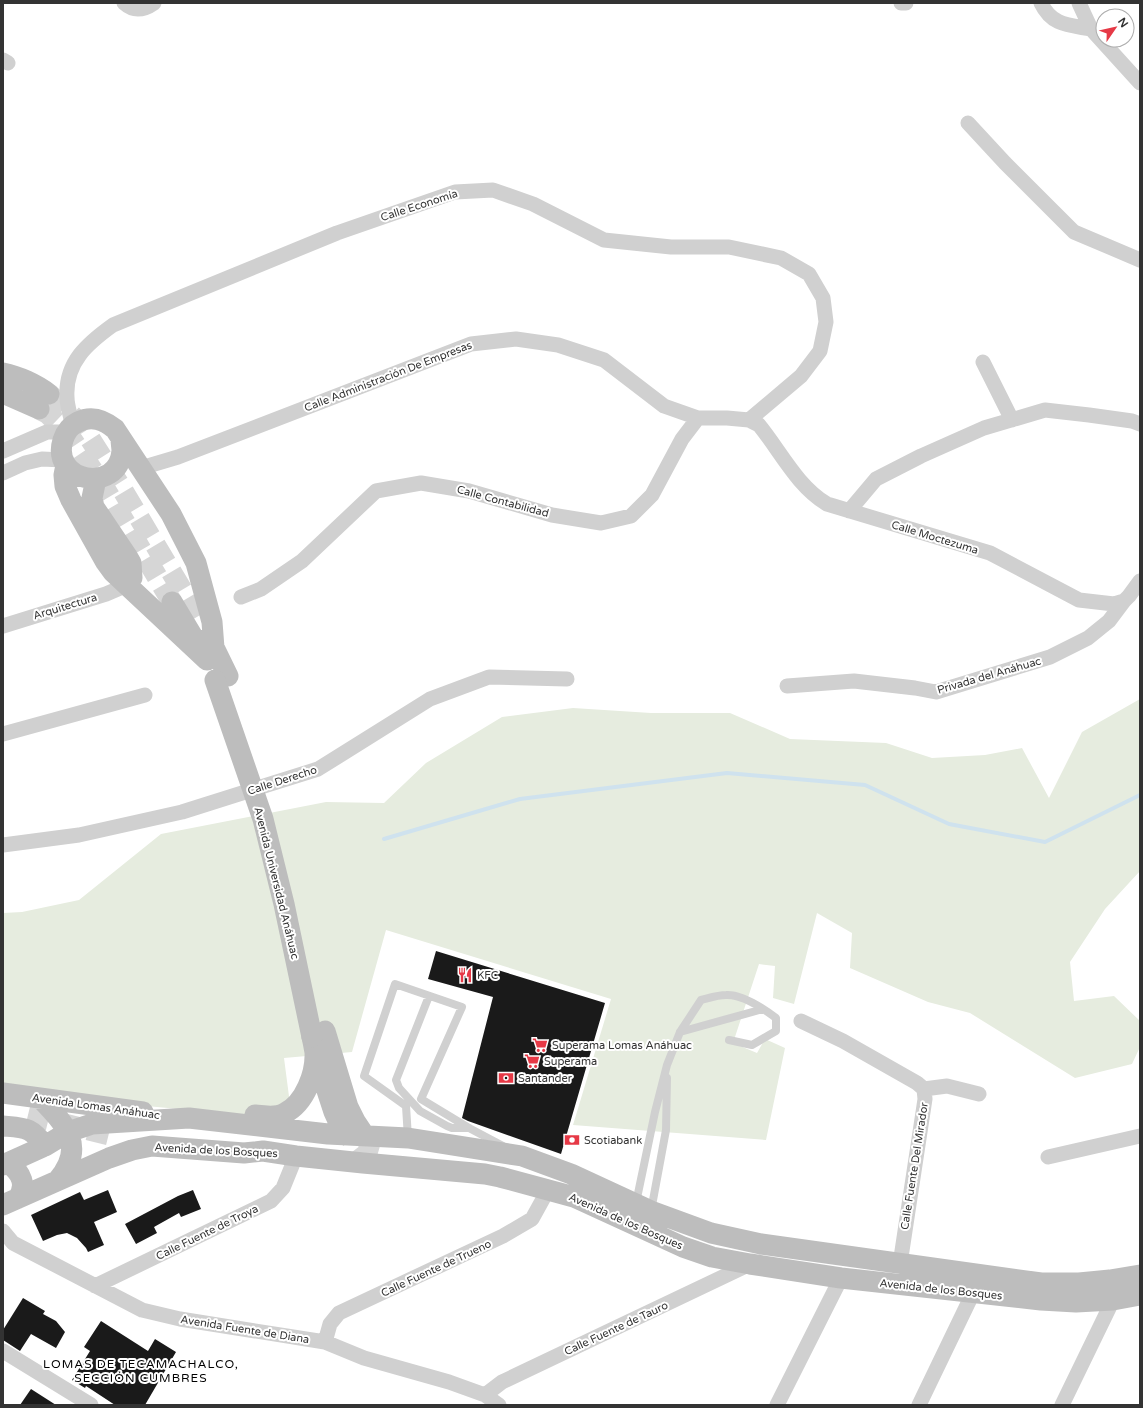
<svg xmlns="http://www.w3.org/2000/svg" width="1143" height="1408" font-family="'Varela Round',sans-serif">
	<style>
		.green { fill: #e6ecdf }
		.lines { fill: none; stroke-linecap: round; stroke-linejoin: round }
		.stream { stroke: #cfe2ee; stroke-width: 4 }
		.building { fill: #1a1a1a }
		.secondary-tunnel { stroke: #d6d6d6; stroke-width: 21; stroke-dasharray: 21 10; stroke-linecap: butt }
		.lane { stroke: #d0d0d0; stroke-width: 8 }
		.street { stroke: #d0d0d0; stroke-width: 15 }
		.secondary { stroke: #bdbdbd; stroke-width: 21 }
		.secondary-bridge { stroke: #bdbdbd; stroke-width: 21 }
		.labels { text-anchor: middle; stroke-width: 4; stroke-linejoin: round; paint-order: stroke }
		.street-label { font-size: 11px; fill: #333; stroke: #fff }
		.poi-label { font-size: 11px; fill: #333; stroke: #fff; text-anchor: start }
		.neighbourhood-label { font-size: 12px; letter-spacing: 1px; fill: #000; stroke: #fff }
	</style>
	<rect width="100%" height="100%" fill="#fff"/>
	<path class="green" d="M1140,699V871L1105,909L1070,962L1074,1001L1114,996L1140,1021V1047L1132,1064L1075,1078L970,1013L928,1002L850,968L852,933L817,913L794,1004L773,998L775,966L759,964L733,1043L757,1053L765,1039L785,1048L766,1140L573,1125L611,999L386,930L352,1052L284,1058L290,1104L256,1116L3,1093V913L22,912L79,900L161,834L326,802L384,803L426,763L502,717L573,708L651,713H730L790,739L886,743L932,758L985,755L1022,748L1049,798L1082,732Z"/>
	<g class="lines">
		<path class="stream" d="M384,839L520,799L727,773L865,785L949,824L1045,842L1140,795"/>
	</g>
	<path class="building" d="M436,951L605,1003L561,1154L468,1121L462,1118L493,997L428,979Z
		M108,1190L117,1212L94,1222L104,1245L88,1252L86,1248L77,1238L67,1233L57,1235L43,1241L31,1215L80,1192L84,1200Z
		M193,1190L201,1209L181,1217L179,1213L154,1227L157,1233L136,1244L125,1224L178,1196Z
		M23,1298L45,1311L43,1314L56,1321L65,1332L56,1348L31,1334L20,1351L3,1340V1330Z
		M101,1321L148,1351L155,1339L176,1352L145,1405H115L86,1386L85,1388L72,1380L90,1351L84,1347Z
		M31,1389L56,1405H20Z"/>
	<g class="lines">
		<path class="secondary-tunnel" d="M49,394L80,423L119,484L203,625
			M39,409L47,413L67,432L107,492L172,602
			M28,1115L113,1136
			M339,1123L358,1148L379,1154"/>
		<path class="lane" d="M429,996L396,1080L399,1088L420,1111L447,1126L452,1128H469
			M680,1032L763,1009
			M408,1138L406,1106L364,1076L395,984L462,1007L421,1099L469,1128L503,1146
			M636,1203L655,1112L667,1065L680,1032L701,1000C709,998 718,995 726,995C742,994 764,1009 776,1018V1031L752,1045L729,1040
			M651,1211L666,1130L667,1078"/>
		<path class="street" d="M124,3C134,12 144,10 154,3
			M901,3H906
			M1041,3C1052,26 1069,25 1091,29
			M1079,3L1091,29L1140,83
			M3,60L8,63
			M968,123L1005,163L1074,232L1140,260
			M983,362L1012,420
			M72,425C71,416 67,406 67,397C65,362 88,343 113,325L337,233L455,192L493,190L533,204L604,240L671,247H729L781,258L809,274L823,298L826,322L820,351L801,376L749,420
			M3,451L47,432H66
			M141,468L178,457L471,344L516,339L558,345L604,360L664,406L698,418H727L749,420L759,425C781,452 797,486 827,504L990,553L1079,600L1114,604L1124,601L1129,596L1140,581
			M3,473L25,463L42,459L63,460
			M849,511L876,479L921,456L984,428L1045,410L1089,415L1132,421L1140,424
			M241,597L261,589L302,561L376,491L421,483L469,491L552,515L601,523L631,516L652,495L682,439L698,418
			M3,626L106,594L127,585
			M787,686L854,681L915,688L936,692L1050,657L1088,638L1109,621L1124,601
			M3,734L145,695
			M3,845L79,835L182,812L318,769L430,699L489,677L567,679
			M801,1021L843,1041L917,1083L924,1089L925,1099L900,1264
			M924,1089L947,1086L979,1094
			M1048,1157L1140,1136
			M3,1231L13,1243L142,1310L180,1319L325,1342L364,1358L449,1382L485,1395L499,1405
			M95,1286L271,1201L283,1188L296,1156
			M325,1342L330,1324L339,1313L503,1236L532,1219L548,1190
			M3,1351L91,1405
			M485,1395L502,1382L750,1264
			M777,1405L841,1278
			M919,1405L973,1293
			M1062,1405L1113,1300L1112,1291"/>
		<path class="secondary" d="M3,373C18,376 36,384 49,394
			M3,393L39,409
			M121,439C121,443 122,448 122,451C118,495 50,482 63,440C66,431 70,426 78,422C92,415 104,420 115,429L171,514L196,563L212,622L214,648
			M66,465L64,475L65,486L71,500L105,561L113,572L207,660
			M96,479L92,498L94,507L127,556L131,563L132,578L127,585
			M172,602L193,637
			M209,637L228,676
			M325,1031L348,1107L355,1121L365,1136
			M316,1057L334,1112L339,1123
			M3,1093L143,1112
			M40,1098C65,1124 87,1146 58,1180
			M255,1115C264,1116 277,1118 285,1113C305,1103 316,1073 315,1052C314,1047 313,1041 312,1037
			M3,1126C26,1128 31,1127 45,1146
			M9,1164C21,1172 28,1186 17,1199
			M3,1165L45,1146L68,1132L92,1124L189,1118L328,1134L408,1138L522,1156L571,1174L651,1211L711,1233L761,1244L1041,1283H1079L1110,1280L1140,1275
			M3,1205L109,1158L132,1150L152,1146L244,1153L263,1151L296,1156L363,1163L485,1174L500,1177L574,1197L683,1247L712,1257L750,1264L841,1278L1041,1300L1076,1302L1113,1300L1140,1295"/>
		<path class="secondary-bridge" d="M215,680L263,819L284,904L312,1037"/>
	</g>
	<defs>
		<g id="restaurant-bare" transform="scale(1.2)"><path d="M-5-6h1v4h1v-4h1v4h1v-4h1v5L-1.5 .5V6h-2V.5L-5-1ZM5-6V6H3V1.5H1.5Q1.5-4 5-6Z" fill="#e63946" stroke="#fff" stroke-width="2.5" paint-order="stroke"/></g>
		<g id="supermarket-bare" transform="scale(1.2)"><path d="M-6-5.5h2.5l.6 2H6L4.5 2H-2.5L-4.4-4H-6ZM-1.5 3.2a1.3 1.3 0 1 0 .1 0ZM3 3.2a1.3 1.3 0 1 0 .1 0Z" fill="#e63946" stroke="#fff" stroke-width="2.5" paint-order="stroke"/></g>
		<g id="bank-bare" transform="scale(1.2)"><path d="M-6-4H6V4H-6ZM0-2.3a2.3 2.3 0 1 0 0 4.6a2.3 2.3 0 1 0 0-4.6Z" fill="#e63946" stroke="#fff" stroke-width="2.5" paint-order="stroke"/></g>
	</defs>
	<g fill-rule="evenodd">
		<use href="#restaurant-bare" x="465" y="975"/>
		<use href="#supermarket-bare" x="540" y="1045"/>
		<use href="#supermarket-bare" x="532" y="1061"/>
		<use href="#bank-bare" x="506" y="1078"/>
		<use href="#bank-bare" x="572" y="1140"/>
	</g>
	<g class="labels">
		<g class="street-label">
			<text transform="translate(419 205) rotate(-18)" y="4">Calle Economía</text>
			<text transform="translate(388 376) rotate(-21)" y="4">Calle Administración De Empresas</text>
			<text transform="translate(503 501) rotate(15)" y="4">Calle Contabilidad</text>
			<text transform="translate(935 537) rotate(17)" y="4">Calle Moctezuma</text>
			<text transform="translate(65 606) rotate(-17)" y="4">Arquitectura</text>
			<text transform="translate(989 675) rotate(-16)" y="4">Privada del Anáhuac</text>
			<text transform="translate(282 780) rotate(-18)" y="4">Calle Derecho</text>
			<text transform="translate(277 883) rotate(76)" y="4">Avenida Universidad Anáhuac</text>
			<text transform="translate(96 1106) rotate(8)" y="4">Avenida Lomas Anáhuac</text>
			<text transform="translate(216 1150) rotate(3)" y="4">Avenida de los Bosques</text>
			<text transform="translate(914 1166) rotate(-81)" y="4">Calle Fuente Del Mirador</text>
			<text transform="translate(626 1221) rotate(24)" y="4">Avenida de los Bosques</text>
			<text transform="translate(207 1232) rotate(-26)" y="4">Calle Fuente de Troya</text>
			<text transform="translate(436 1268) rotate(-25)" y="4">Calle Fuente de Trueno</text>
			<text transform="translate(941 1289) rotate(6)" y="4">Avenida de los Bosques</text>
			<text transform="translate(616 1328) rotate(-25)" y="4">Calle Fuente de Tauro</text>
			<text transform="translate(245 1329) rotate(9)" y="4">Avenida Fuente de Diana</text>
		</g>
		<g class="poi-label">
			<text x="477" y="979">KFC</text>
			<text x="552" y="1049">Superama Lomas Anáhuac</text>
			<text x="544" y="1065">Superama</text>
			<text x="518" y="1082">Santander</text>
			<text x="584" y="1144">Scotiabank</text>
		</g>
		<g class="neighbourhood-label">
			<text x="141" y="1368">LOMAS DE TECAMACHALCO,<tspan x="141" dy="14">SECCIÓN CUMBRES</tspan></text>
		</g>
	</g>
	<rect width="1143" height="1408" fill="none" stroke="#333333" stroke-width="8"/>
	<g transform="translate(1115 28) rotate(56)"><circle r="19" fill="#ffffff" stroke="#adadad"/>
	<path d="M0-3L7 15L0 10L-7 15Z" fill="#e63946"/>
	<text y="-6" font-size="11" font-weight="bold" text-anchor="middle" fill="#333333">N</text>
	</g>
</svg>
